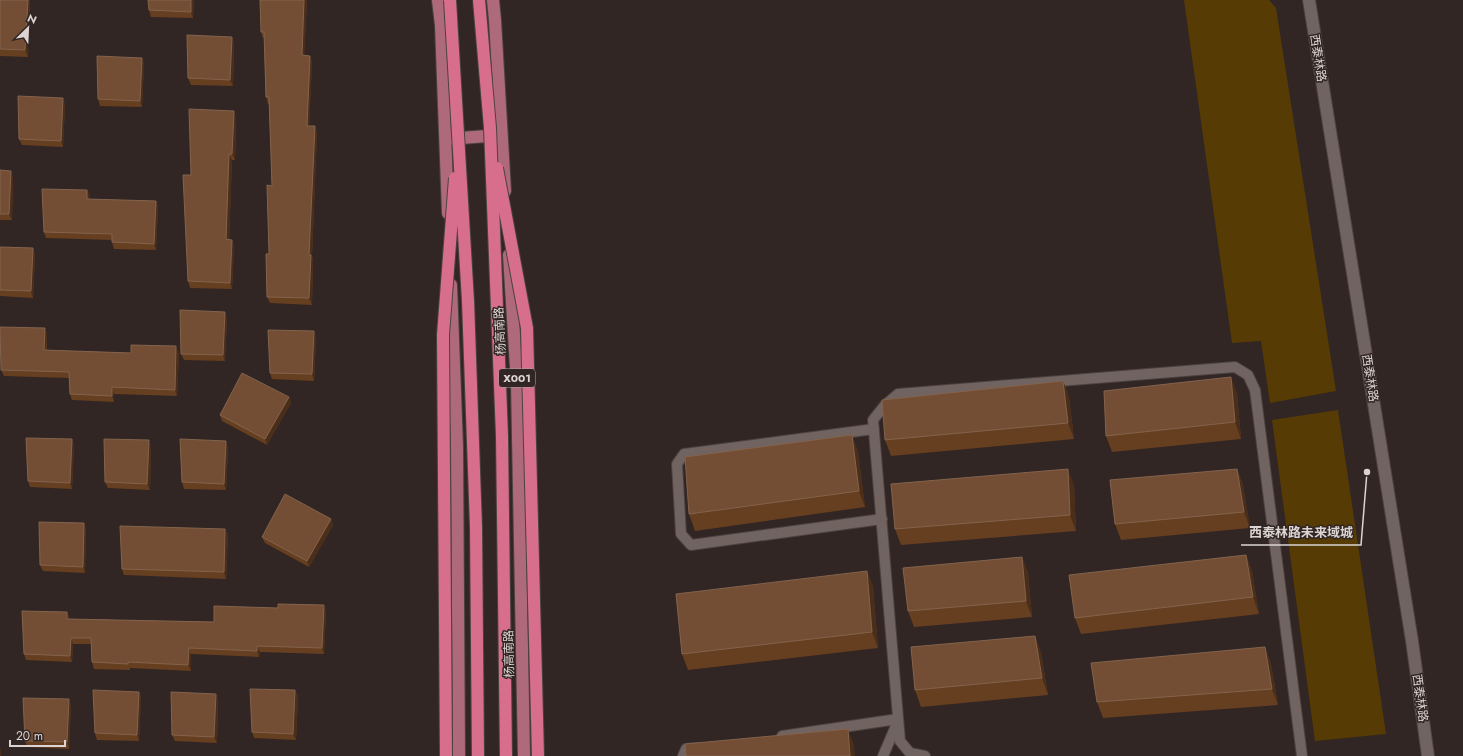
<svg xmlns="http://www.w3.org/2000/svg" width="1463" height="756" font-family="Jost,'Noto Sans SC',sans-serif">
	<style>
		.green { fill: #563c04 }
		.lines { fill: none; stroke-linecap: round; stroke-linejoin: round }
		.lane-casing { stroke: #4c4240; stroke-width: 12 }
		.street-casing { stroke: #4c4240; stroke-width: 14 }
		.primary-casing { stroke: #4c4240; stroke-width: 14 }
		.lane { stroke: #706360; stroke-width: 10 }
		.street { stroke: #706360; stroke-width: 12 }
		.primary { stroke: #ae6a7b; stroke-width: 12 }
		.highway-bridge-casing { stroke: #4c4240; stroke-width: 14; stroke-linecap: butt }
		.highway-bridge { stroke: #d76e8d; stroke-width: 12 }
		.wall { fill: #663e20 }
		.shaded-wall { fill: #4b2e1a }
		.building { fill: #734e34; stroke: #83634d }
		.labels { text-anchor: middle; stroke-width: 3; stroke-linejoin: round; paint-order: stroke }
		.shield { fill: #312624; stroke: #a9a09e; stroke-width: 1 }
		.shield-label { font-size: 11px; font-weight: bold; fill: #dcd4d3 }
		.street-label { font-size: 12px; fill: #dcd4d3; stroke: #312624 }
		.leader { fill: none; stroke: #dcd4d3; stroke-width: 1.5 }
		.callout-dot { fill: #dcd4d3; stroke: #312624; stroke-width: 1.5 }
		.callout-label { font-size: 13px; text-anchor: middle; font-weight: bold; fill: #dcd4d3; stroke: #312624; stroke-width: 3; stroke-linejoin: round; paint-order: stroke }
	</style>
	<rect width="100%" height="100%" fill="#312624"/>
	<path class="green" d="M1184,0H1269L1276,8L1336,391L1270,403L1261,341L1232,343Z
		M1338,410L1386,734L1315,741L1272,420Z"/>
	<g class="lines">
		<g class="lane-casing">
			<path id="lane" d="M874,429L684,454L677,464L681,534L691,545L882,519
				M782,736L898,719
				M683,756L686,749L698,748
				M883,756L898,721
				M925,756L910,753L900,741L873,420L885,405L898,394L1235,367L1248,375L1255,390L1302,756"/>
		</g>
		<g class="street-casing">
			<path id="street" d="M1309,0L1412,641L1428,756"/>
		</g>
		<g class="primary-casing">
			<path id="primary" d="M438,0L441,25L448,213
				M493,0L495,20L505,191
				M447,139L501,135
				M509,255L517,383L524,756
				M451,285L457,446L459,756"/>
		</g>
		<use href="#lane" class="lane"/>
		<use href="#street" class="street"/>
		<use href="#primary" class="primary"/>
		<g class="highway-bridge-casing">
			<path id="highway-bridge" d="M450,0L468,301L476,527L478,756
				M479,0L490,128L502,436L506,756
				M497,168L527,328L538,756
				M446,756L443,335L455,178"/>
		</g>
		<use href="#highway-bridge" class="highway-bridge"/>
	</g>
	<path class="wall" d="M0,0H30L28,57L0,56Z
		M148,0H194L193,18L151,17L149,10Z
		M307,0L304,55L312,62L309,126L317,132L312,256L313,261L312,305L270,303L267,297L272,186L269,104H268L266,97L264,38H263L261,32Z
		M232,37L234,43L233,86L191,85L188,78Z
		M142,58L144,64L142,107L100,106L98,99Z
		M65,104L63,147L22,145L19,139Z
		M236,117L235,160H232L229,240H232L234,246L232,289L190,288L188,281L191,175Z
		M0,170L13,177L12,220H0Z
		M87,190L90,196L89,199L156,201L158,207L156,250L114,249L112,242V240L46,238L44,232Z
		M0,247L33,248L35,254L33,298L0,296Z
		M227,318L225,361L184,360L181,354Z
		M47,334V350L131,353H179L177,396L114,394V402L72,400L70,394L69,378L4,376L1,370Z
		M316,337L314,381L272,379L270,373Z
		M1063,381L1069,397L1074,439L891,456L885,440Z
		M1237,393L1241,439L1112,452L1106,436Z
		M289,397L291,403L267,445L222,421L220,415Z
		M852,435L858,452L865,507L695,531L689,514Z
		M72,439L74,445L72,489L30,487L28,481Z
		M151,447L150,490L108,488L105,482Z
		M228,447L226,490L184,489L182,482Z
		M1237,469L1243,485L1250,528L1121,540L1115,524Z
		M1074,485L1076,531L901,545L895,529Z
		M331,519L333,525L309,567L265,543L262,537Z
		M84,523L86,530L85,573L43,571L40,565Z
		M225,529L228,535L226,579L124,575L122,569Z
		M1246,555L1252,571L1259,614L1081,634L1075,618Z
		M1022,557L1028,573L1032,617L914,627L908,611Z
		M867,571L873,587L878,648L688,670L682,654Z
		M326,611L324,654L260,652L259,657L191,654V671L130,668V670L94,669L92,662L91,644H73L72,662L26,660L24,654L70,619L214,622Z
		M1035,636L1041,653L1048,695L921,707L915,690Z
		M1265,647L1271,664L1278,705L1103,718L1097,702Z
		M295,690L298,696L296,740L254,738L252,732Z
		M139,692L141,698L139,741L97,740L95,733Z
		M218,700L217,743L175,741L172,735Z
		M71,705L69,749L27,747L25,741Z"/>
	<path class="shaded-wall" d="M28,0H30L28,57L25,50Z
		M191,0H194L193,18L191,12Z
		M304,0H307L304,62L302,55Z
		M232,37L234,43L233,86L230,80Z
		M310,56L312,62L309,132L307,126Z
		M142,58L144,64L142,107L140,101Z
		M63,98L65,104L63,147L61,141Z
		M234,111L236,117L235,160L232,154Z
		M315,126L317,132L312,256L313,261L312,305L309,298V255Z
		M229,154L232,160L229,246L226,239Z
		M11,171L13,177L12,220L9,214Z
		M87,190L90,196L89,205L87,199Z
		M156,201L158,207L156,250L154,244Z
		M232,240L234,246L232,289L230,283Z
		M33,248L35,254L33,298L31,291Z
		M225,312L227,318L225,361L223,355Z
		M45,328L47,334L46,357L44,350Z
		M314,331L316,337L314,381L312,374Z
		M176,346L179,353L177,396L175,390Z
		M1231,377L1237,393L1241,439L1235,422Z
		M1063,381L1069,397L1074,439L1068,423Z
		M112,387L114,394V402L112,396Z
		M289,397L291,403L267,445L265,439Z
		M852,435L858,452L865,507L859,491Z
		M72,439L74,445L72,489L70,483Z
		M149,440L151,447L150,490L147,484Z
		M226,441L228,447L226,490L224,484Z
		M1068,469L1074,485L1076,531L1070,515Z
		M1237,469L1243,485L1250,528L1244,512Z
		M331,519L333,525L309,567L307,561Z
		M84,523L86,530L85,573L83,567Z
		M225,529L228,535L226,579L224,572Z
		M1246,555L1252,571L1259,614L1253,597Z
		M1022,557L1028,573L1032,617L1026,601Z
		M867,571L873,587L878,648L872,632Z
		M324,605L326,611L324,654L322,648Z
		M67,612L70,618L69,625L67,619Z
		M1035,636L1041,653L1048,695L1042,678Z
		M71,638L73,644L72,662L70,656Z
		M257,646L260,652L259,657L257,651Z
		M1265,647L1271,664L1278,705L1272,689Z
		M189,648L191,654V671L188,665Z
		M295,690L298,696L296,740L293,734Z
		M139,692L141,698L139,741L137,735Z
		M216,694L218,700L217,743L214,737Z
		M69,699L71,705L69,749L67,742Z
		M848,729L854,745L855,756H850Z
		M0,748L1,751V756H0Z"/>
	<path class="building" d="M0,0H28L25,50L0,49Z
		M148,0H191V12L149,10Z
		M260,0H304L302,55L310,56L307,126H315L309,255H311L309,298L267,297L266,254H269L267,185L272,186L269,97H266L264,32H261Z
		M187,35L232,37L230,80L188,78Z
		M97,56L142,58L140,101L98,99Z
		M18,96L63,98L61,141L19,139Z
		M189,109L234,111L232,154H229L226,239L232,240L230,283L188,281L183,175H191Z
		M0,170L11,171L9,214H0Z
		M42,189L87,190V199L156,201L154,244L112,242V234L44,232Z
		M0,247L33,248L31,291L0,290Z
		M180,310L225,312L223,355L181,354Z
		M0,327L45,328L44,350L131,353V345L176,346L175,390L112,387V396L70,394L69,372L1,370Z
		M268,330L314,331L312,374L270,373Z
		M242,373L289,397L265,439L220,415Z
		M1231,377L1235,422L1106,436L1104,391Z
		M1063,381L1068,423L885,440L882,400Z
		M852,435L859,491L689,514L685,457Z
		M26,438L72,439L70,483L28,481Z
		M104,439L149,440L147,484L105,482Z
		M180,439L226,441L224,484L182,482Z
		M1068,469L1070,515L895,529L891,484Z
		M1237,469L1244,512L1115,524L1110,480Z
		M285,494L331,519L307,561L262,537Z
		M39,522L84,523L83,567L40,565Z
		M120,526L225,529L224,572L122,569Z
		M1246,555L1253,597L1075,618L1069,575Z
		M1022,557L1026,601L908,611L903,568Z
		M867,571L872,632L682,654L676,594Z
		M278,604L324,605L322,648L257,646V651L189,648L188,665L128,662V664L92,662L91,638H71L70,656L24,654L22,611L67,612V619L214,622V606L278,608Z
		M1035,636L1042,678L915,690L911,647Z
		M1265,647L1272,689L1097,702L1091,663Z
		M250,689L295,690L293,734L252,732Z
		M93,690L139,692L137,735L95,733Z
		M171,692L216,694L214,737L172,735Z
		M23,698L69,699L67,742L25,741Z
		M848,729L850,756H686L685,744Z"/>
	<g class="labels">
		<rect class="shield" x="499" y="369" width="36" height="18" rx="3"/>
		<g class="shield-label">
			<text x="517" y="382">X001</text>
		</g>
		<g class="street-label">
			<text transform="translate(1318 58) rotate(81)" y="4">西泰林路</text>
			<text transform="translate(500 331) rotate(-93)" y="4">杨高南路</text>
			<text transform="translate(1370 378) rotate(81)" y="4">西泰林路</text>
			<text transform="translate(509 654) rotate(-91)" y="4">杨高南路</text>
			<text transform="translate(1420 698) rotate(82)" y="4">西泰林路</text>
		</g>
	</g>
	<path class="leader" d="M1367 472L1361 545H1241"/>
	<circle class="callout-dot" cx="1367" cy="472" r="4"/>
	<g class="callout-label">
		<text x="1301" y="537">西泰林路未来域城</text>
	</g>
	<g transform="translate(28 28) rotate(24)" stroke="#312624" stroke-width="3" paint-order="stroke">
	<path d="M0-3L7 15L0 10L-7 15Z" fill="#dcd4d3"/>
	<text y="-6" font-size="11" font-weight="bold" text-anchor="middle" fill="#dcd4d3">N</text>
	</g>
	<path d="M10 740v6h55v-6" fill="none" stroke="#dcd4d3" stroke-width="2"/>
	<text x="16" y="740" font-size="12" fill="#dcd4d3" stroke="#312624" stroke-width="3" paint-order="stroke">20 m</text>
</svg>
